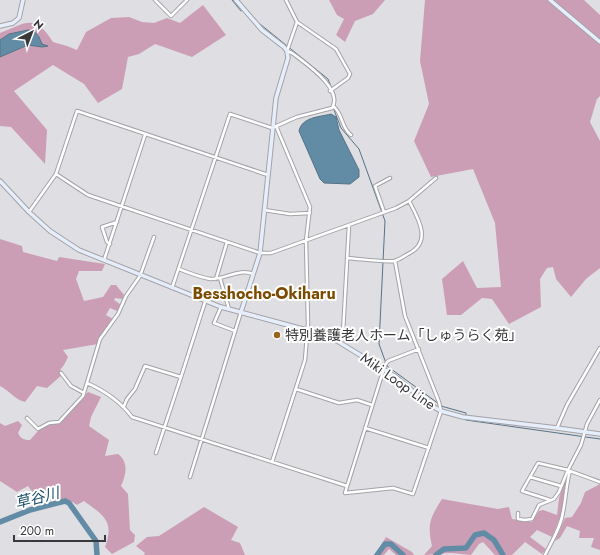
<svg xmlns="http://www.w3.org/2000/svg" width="600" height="555" font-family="Jost,'Noto Sans JP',sans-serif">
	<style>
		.forest { fill: #cc9eb5 }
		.water { fill: #628ca6; stroke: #567386 }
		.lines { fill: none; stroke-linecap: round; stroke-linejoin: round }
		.stream { stroke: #567386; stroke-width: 1 }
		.river { stroke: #628ca6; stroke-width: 5.5 }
		.street-casing { stroke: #a3a3a7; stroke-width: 4.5 }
		.secondary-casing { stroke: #a3a3a7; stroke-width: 5.5 }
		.street { stroke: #fff; stroke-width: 2.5 }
		.secondary { stroke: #e7eefb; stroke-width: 3.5 }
		.poi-dot { fill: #99641c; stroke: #fff; stroke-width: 1.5 }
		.labels { text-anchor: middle; stroke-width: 4; stroke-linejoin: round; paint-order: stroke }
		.poi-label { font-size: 14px; fill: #39383a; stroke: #fff; text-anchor: start }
		.street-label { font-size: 14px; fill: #39383a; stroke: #fff }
		.water-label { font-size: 15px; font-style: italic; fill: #1a4e6b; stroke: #fff }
		.quarter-label { font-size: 16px; font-weight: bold; fill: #7b4c00; stroke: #fff }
	</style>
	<rect width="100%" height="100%" fill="#dfdee3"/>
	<path class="forest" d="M329,0H385L373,14L355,21L345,42L336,35L344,19L337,15Z
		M425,0H584L600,15V96L597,99L590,122L600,141V268L586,279L571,297L556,279L553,267L547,268L540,279L541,307L509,324L492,299L482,298L461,315H447L442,279L463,261L477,288L501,287L495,223L473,169L431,177L414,141L429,104L420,61Z
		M203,5L226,35L192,57L155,44L139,54L128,57L122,89L98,103L84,84L53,65L14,91L47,130L45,164L11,127L0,126V33C27,23 34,13 53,42L67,46L77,50L86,32L111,18L129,17L142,22L154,23L167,18L180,23Z
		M0,239L22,246L23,252L57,261L59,257L105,264L102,271H79L76,279L84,301L103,297L111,285H116L124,295L122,299L115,298L114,300L120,304L121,308L117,311L110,308L106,315L113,319L98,344L63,350L68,357L64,365L60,370L63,374L47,388L37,386L25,402C14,399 10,391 0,386Z
		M88,392L101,397L91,417L89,426L109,440L105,456L118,454C129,462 126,475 121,486L128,494L130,530L135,535L134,542L112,554L105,547C115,521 103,515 84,501L77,505C63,494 49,501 34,506V494L28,486L17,492L0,481V423L5,426L18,421L22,425L18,433C21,439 24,440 30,440L38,431L46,425L59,423Z
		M565,481H567L561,515L552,537L537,530L530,537L546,549L542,554L525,542L512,555H495L483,542L479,544L471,555L451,553L424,555L432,546C427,524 430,518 442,499L498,509L509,507L512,519L532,522L539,511L543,510L557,515L559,498Z
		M600,484V550L591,547L594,538H579L580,531L567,526L560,538L555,541L565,518L572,517L581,503L585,492Z
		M204,507L238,527L231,540L240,543L245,555H144L145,553L136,546L147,537L159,536Z
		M386,537L412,552L414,555H396L389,549L384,555H375Z"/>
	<path class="water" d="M28,30L34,31L39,37L42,44L48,46L42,47L28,45L0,57V40L9,34Z
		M331,114L336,117L339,130L359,170V177L350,184L324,183L320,179L299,131C302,117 319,117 331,114Z"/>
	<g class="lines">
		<path class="stream" d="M232,0L241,11
			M255,20L328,79L332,89
			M335,96V106
			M334,110L341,128L359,149L385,221L379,344L387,366L439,404
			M441,406L466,413V416
			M466,420L600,439"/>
		<path class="river" d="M0,522L30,510L65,501L69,503L96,541L97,555
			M377,555L385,544H391L403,555
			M436,555L444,549L466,548L475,535L484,533L494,540L503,555"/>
		<g class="street-casing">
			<path id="street" d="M155,0L171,16L187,0
				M297,22L336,49L350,74L348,78L330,91
				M333,106C343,113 341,128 351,135
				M56,174L88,195L260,253H271L396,208L409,201L436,178
				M264,210L290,214L310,213
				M29,212L56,174L77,111L268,175
				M384,212L375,186L390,178
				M110,244L107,242L102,227L117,222
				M347,258C362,259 379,262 394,261C399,260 404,256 408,254C433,242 418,218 409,201
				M104,260L145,135
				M395,261L405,316L439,402L441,411L413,494L393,488L345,493L385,365L388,361L419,349
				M179,269C189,273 199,277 210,279C224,280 240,268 253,274
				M220,278L229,309
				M216,279L227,242
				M172,288L230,114L272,128L297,117L332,108C344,89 305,63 292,53L287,51L297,22L286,0
				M221,307L214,323L235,331
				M339,340L343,333L349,225
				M61,373L71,386L84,393
				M87,383C105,391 120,401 132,417L347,486
				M296,389L339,403L357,400L372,405
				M124,406L127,399L135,389L145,366L181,377L205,302
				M27,418L38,429L49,423L59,422L83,396L100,339L118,314L126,296L140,276L154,237
				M365,428L429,448
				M557,428L567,405L600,348
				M156,453L181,377
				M272,462L305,360L308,323L306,241L310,207L276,126
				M570,471L600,482
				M190,477L241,312
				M530,477L561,486
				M550,500L522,491L538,463L568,470
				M518,513V519L525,520L532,519L539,505L554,499L559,492L568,470L581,445L587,424L600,400
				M545,555C552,541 561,527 563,512C566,498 566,485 570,471L568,470"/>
		</g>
		<g class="secondary-casing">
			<path id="secondary" d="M236,0L262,30L284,47L287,51L288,58L276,98L260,253L241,312
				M550,0L600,42
				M0,26L13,23L19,18L23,0
				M0,181L29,212L50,231L79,250L221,307L329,336L396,377L427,403L441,411L463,417L557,428L600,434"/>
		</g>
		<use href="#street" class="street"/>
		<use href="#secondary" class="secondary"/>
	</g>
	<circle class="poi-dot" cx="277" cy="335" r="4"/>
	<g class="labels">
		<g class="poi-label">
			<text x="285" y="340">特別養護老人ホーム「しゅうらく苑」</text>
		</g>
		<g class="street-label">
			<text transform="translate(398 381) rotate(35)" y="5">Miki Loop Line</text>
		</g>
		<g class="water-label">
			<text transform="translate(37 498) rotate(-14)" y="5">草谷川</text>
		</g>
		<g class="quarter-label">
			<text x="264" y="299">Besshocho-Okiharu</text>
		</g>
	</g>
	<g transform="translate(32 32) rotate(42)" stroke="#ffffff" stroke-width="3" paint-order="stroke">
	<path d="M0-3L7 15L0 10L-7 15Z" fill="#39383a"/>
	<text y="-6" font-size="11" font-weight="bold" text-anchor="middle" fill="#39383a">N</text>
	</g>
	<path d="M14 535v6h91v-6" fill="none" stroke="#39383a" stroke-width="2"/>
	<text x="20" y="535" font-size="12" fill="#39383a" stroke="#ffffff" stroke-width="3" paint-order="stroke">200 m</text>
</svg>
